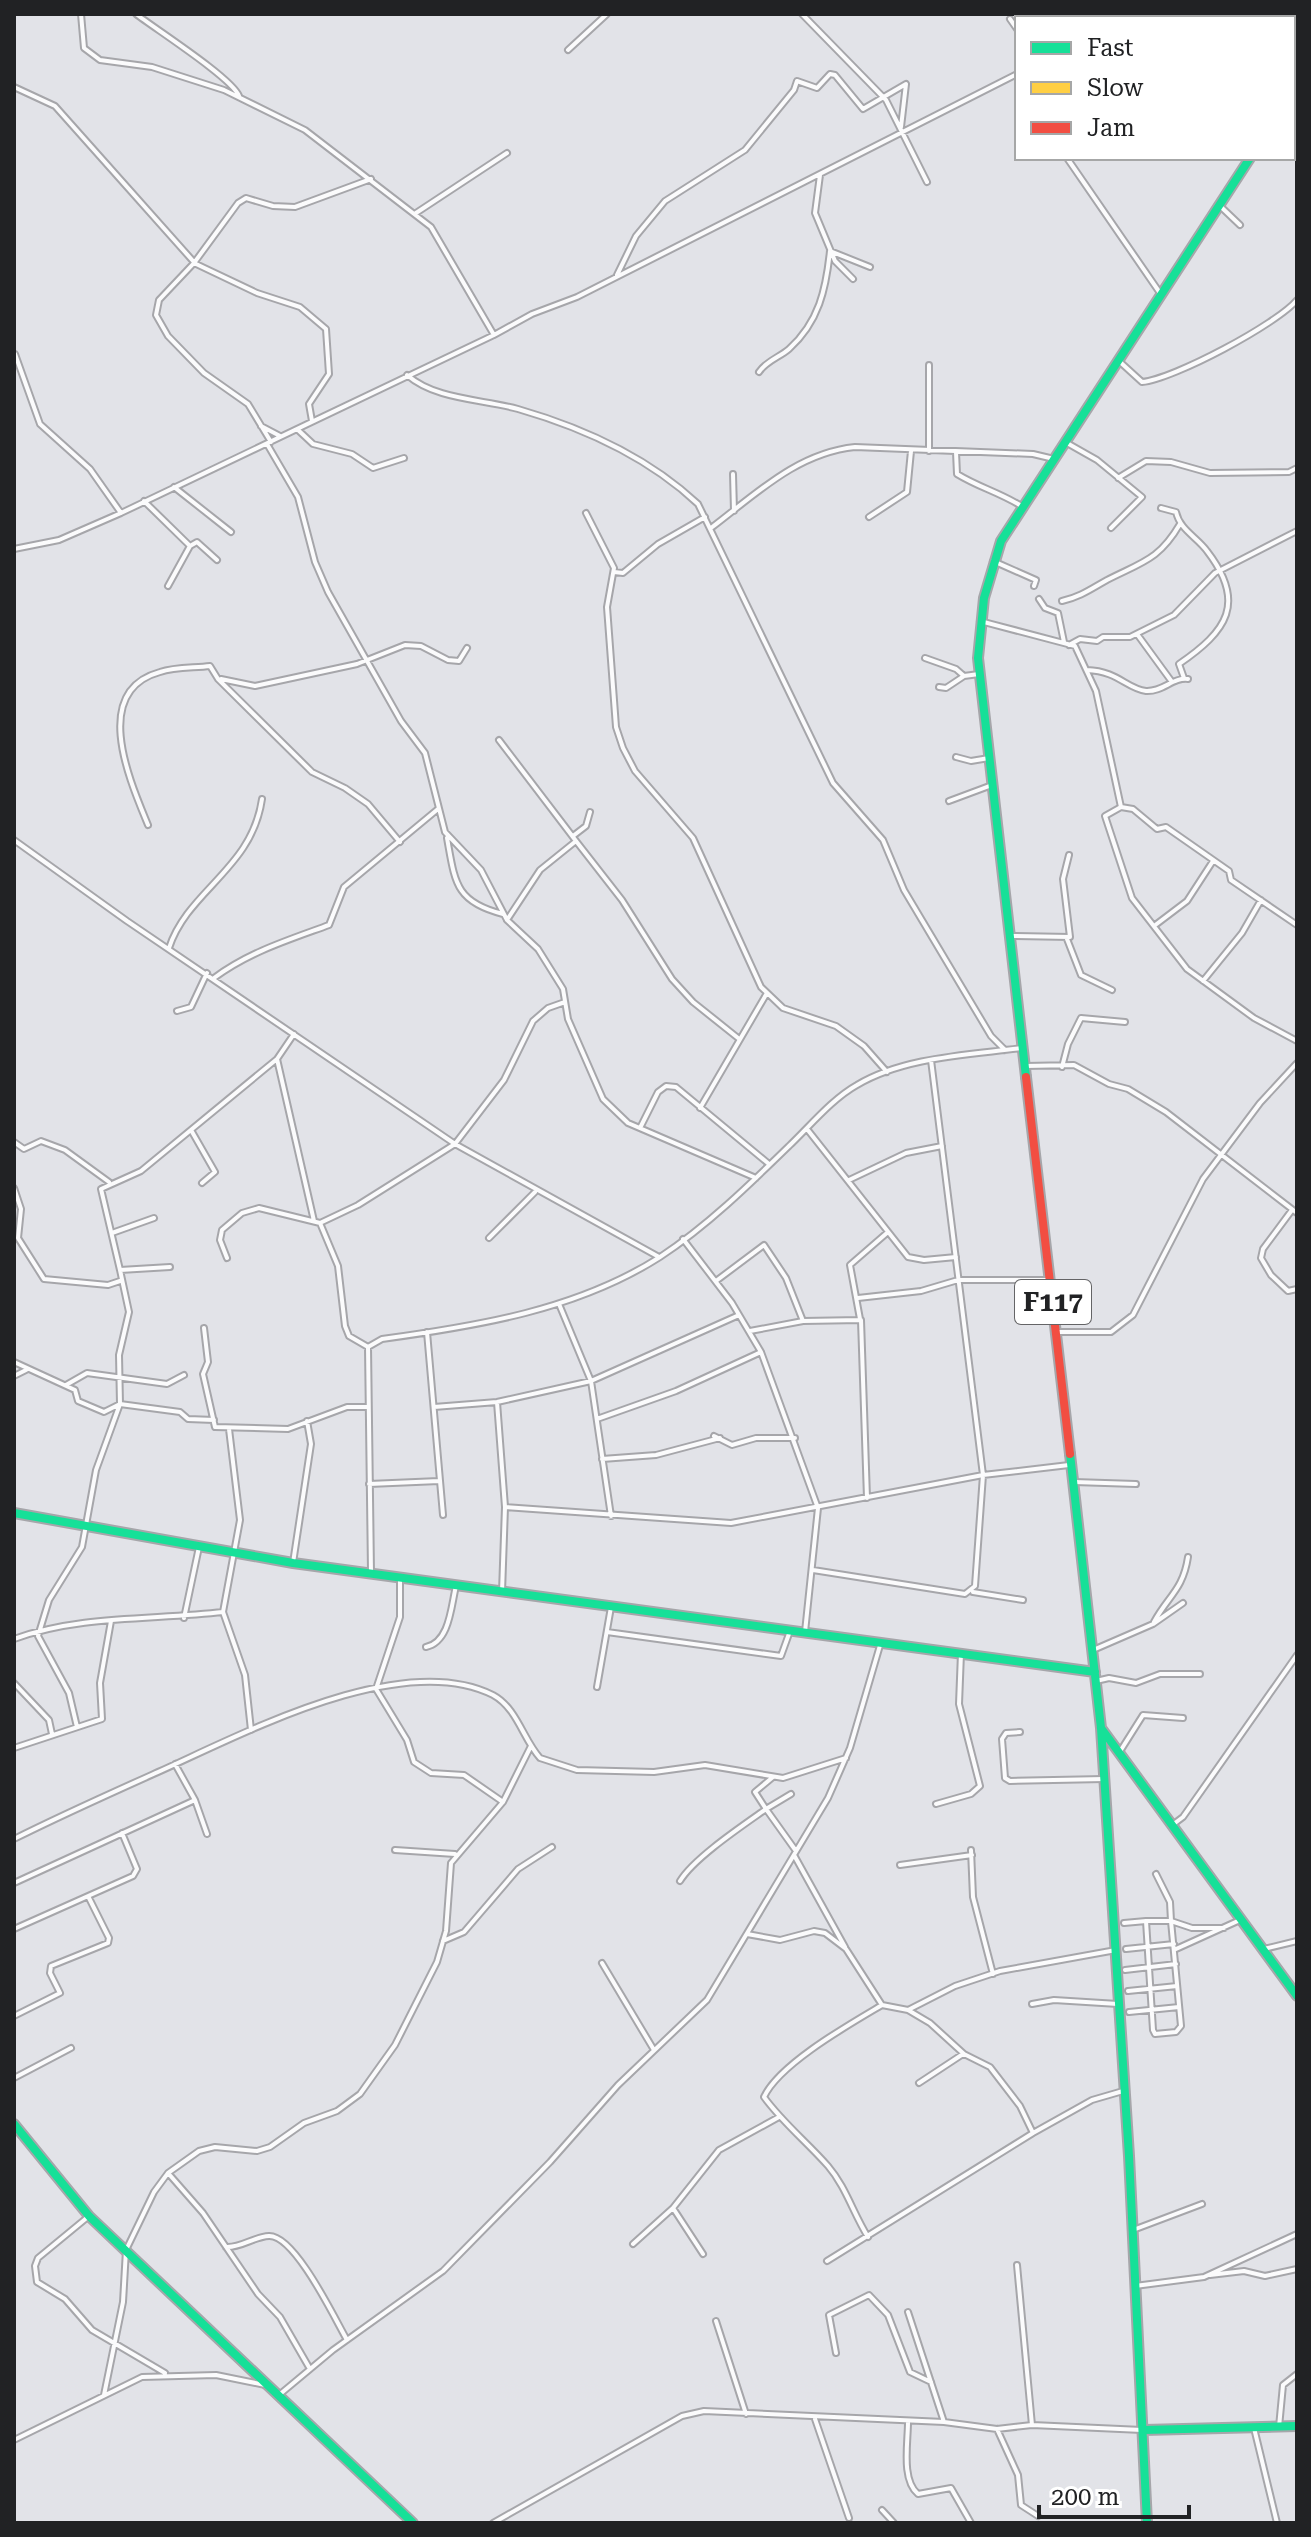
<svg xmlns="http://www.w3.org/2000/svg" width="1311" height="2537" font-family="'Roboto Serif',serif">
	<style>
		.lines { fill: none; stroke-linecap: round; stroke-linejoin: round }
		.street-casing { stroke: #a6a6aa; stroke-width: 8 }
		.fast-casing { stroke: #a6a6aa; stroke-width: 12 }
		.slow-casing { stroke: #a6a6aa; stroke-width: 12 }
		.jam-casing { stroke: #a6a6aa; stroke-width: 12 }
		.street { stroke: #fbfbfc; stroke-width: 4 }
		.fast { stroke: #16e098; stroke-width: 8 }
		.slow { stroke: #ffcf43; stroke-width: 8 }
		.jam { stroke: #f24e42; stroke-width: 8 }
		.labels { text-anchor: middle; stroke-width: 8; stroke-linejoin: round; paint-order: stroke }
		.shield { fill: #fff; stroke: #646466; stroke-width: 2 }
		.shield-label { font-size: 26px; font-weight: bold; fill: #212224 }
	</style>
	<rect width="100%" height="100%" fill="#e2e3e8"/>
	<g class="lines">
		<g class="street-casing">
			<path id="street" d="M81,14L84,48L100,60L152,67L224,90L305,130L431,227L494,335
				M136,14C157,30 232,78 239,96
				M802,14L886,100L927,182
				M1135,18L1143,14
				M1010,19L1017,29
				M568,50L607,14
				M14,87L55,106L193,261
				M1067,158L1160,293
				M820,175L815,213L835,261L853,279
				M1219,205L1240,225
				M416,213L507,153
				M830,251L870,267
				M194,263L257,293L300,307L326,329L329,374L309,404L312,421
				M617,275L636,236L665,201L745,150L794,90L797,81L817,88L830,74L835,75L863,109L906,84L901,127
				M15,354L40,424L90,469L121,513
				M1119,361L1142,382C1174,379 1277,324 1297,300
				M929,365V451
				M759,372C766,361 780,357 789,349C819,322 826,289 830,251
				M407,375C436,400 482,399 518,409C584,428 648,457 698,504L833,783L883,840L904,890L991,1036L1005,1050
				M261,426L280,436
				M297,429L313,444L352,454L373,468L404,458
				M271,442L248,404L204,373L168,336L156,315L159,300L194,263L238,203L246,198L273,206L295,207L371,179
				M1067,443L1097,460L1142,497L1111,528
				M267,444L298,497L315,562L328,592L401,721L425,753L445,832L481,870L507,920L538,949L563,989L568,1019L603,1099L628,1123L756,1178
				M956,452L957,474C980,488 999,492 1023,507
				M733,474L734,511
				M1118,478L1146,461L1171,462L1210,473L1289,472L1297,468
				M174,487L231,532
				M144,501L190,546L168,586
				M1161,508L1176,512C1180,530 1197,537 1207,551C1247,603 1227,631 1179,664L1184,678
				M586,513L614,568L607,607L616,727L623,748L635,771L693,838L761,987L783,1008L836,1026L864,1046L887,1072
				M869,517L907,492L911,451
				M711,528C756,494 797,453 855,447L1033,454L1054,459
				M190,546L197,542L217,560
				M14,549L59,540L121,513L494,335L532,314L577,297L1017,74
				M993,561L1036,580L1034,586
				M614,572L623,573L658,544L705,517
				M1039,599L1045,608L1058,613L1064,642
				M1062,601C1080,597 1091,589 1107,580C1142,562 1159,560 1180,524
				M980,621L1075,646L1096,691L1121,807
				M1137,634L1172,682
				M1069,645L1080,639L1097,641L1103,637H1130L1174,615L1215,573L1297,531
				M925,658L956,669L964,676L979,674
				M1087,670C1118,671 1127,689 1146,691C1163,692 1173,677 1188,679
				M221,679L255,686L357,664L405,645L421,646L448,660L459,661L467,648
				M939,687L946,688L964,676
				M499,740L576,841
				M956,757L971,761L989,758
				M949,801L992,785
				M148,825C130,781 90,691 160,672C175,667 194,668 210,666L218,679L312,772L345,788L368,804L400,842
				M573,836L586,826L590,812
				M447,838C455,882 455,902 503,914
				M14,840L127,921L455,1144L659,1257
				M507,920L540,870L576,841L622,900L672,979L693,1002L738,1038
				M1297,925L1231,880L1229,871L1166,827L1157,829L1133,809L1121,807L1105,816L1132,898L1187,969L1254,1018L1297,1041
				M1154,926L1187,901L1213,861
				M1012,936L1070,937L1063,879L1069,855
				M1067,939L1081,975L1112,990
				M169,948C188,890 252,869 262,799
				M214,978C249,952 288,940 329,925L344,887L438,809
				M1203,981L1242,933L1261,900
				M177,1011L191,1007L207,973
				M294,1034L277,1059L314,1221
				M1026,1066L1074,1065L1109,1084L1128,1089L1166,1112L1297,1213
				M1062,1067L1068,1044L1081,1018L1125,1022
				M700,1108L767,993
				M640,1128L658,1092L666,1086L676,1087L769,1164
				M807,1129L908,1257L924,1260L956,1257
				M191,1130L215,1172L202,1183
				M14,1142L24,1149L41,1141L65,1150L109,1182
				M849,1180L906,1153L942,1146
				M14,1188L21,1209L18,1238L44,1279L108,1285L120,1281
				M1292,1210L1263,1249L1261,1258L1271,1275L1288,1291L1297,1289
				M320,1223L338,1266L345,1326L349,1336L368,1347
				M112,1233L154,1218
				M489,1238L535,1192
				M683,1239L732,1303L761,1352L818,1508L805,1632
				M227,1258L220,1240L222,1230L242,1213L259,1208L320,1223L358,1205L455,1144L504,1080L533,1021L548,1008L565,1002
				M170,1267L120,1270L101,1189L141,1171L277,1059
				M716,1281L764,1245L786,1278L803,1321
				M858,1298L921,1291L958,1280H1048
				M559,1304L591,1381L611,1516
				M860,1319L850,1265L888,1232
				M204,1328L208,1362L203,1374L215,1427L288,1429L347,1407H368
				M750,1331L803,1321L861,1320L867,1498
				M427,1332L443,1515
				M1057,1332H1111L1133,1315L1203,1179L1260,1103L1297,1063
				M368,1347L382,1339C477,1326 577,1310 660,1257C707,1226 749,1185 789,1146C810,1126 832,1099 857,1085C904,1057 968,1055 1022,1048
				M368,1347L371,1572
				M14,1362L75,1390L78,1401L104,1412L120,1404L180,1412L188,1419L214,1420
				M14,1376L26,1370
				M66,1385L87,1373L167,1384L184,1375
				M497,1402L505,1507L502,1592
				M434,1407L497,1402L591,1381L739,1315
				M597,1419L676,1391L761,1352
				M229,1429L240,1520L223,1612L245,1675L251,1730
				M714,1436L732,1445L756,1438H795
				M602,1459L656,1455L720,1438
				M1074,1482L1136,1484
				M369,1484L439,1481
				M505,1507L731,1523L983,1475L1069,1465
				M293,1563L311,1444L307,1421
				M813,1570L965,1594L975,1586L983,1475L931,1060
				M400,1578V1617L376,1689L407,1740L414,1762L431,1773L464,1775L503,1802
				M973,1592L1023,1600
				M184,1618L199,1547
				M1154,1622C1168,1596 1183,1590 1188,1557
				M607,1632L781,1656L790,1631
				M14,1639C80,1615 154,1620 223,1612
				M426,1647C450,1642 451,1606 456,1586
				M1093,1650L1153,1624L1183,1603
				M1096,1681L1109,1678L1136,1683L1160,1674H1200
				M14,1683L49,1720L52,1734
				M597,1687L611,1607
				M77,1727L69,1693L38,1636L49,1600L82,1547L96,1470L120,1404L119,1355L129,1312L120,1270
				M1020,1732L1006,1733L1002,1739L1005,1778L1010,1781L1104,1779
				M14,1748L102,1719L100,1683L111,1621
				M1119,1753L1143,1715L1183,1718
				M175,1764L195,1800L207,1834
				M773,1777L755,1792L766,1809L791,1794
				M936,1804L971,1794L980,1786L959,1704L961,1653
				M1171,1826L1183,1817L1297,1655
				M14,1839C62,1815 109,1794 158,1772C243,1734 401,1649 493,1695C517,1708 523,1739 540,1758L577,1770L654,1772L705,1765L783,1778L846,1758
				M395,1850L455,1854
				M971,1850L973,1897L993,1974
				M794,1855L845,1947
				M900,1865L972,1855
				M1156,1874L1170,1902L1171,1921L1192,1928H1224
				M680,1881C694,1858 742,1826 766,1809L796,1851
				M14,1883L195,1800
				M1146,1921H1171L1181,2026L1176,2032L1155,2034L1153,2030Z
				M1124,1923L1146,1921
				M14,1929L133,1876L137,1869L122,1833
				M747,1934L780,1940L814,1931L825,1933L846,1949L882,2005
				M443,1941L464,1932L518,1869L552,1847
				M1126,1949L1174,1944
				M1176,1949L1240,1920
				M1264,1949L1297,1941
				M602,1963L654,2050
				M1125,1970L1176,1964
				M1128,1991L1177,1986
				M1032,2004L1054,2000L1118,2004
				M1129,2012L1179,2007
				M14,2016L60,1993L50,1973L51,1966L108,1943L109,1938L89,1898
				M14,2078L71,2048
				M919,2083L963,2054
				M1033,2133L1020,2106L990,2067L964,2054L930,2023L908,2010L955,1986L1000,1971L1116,1950
				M168,2173L203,2213L258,2294L280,2317L310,2369
				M673,2208L703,2254
				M89,2216L38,2258L35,2266L37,2282L65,2299L92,2330L165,2373
				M1133,2230L1202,2204
				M868,2237C853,2213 846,2187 828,2166C807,2142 783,2123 764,2097C779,2064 850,2024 882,2005L908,2010
				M633,2244L673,2208L719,2150L779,2117
				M226,2247C241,2248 253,2237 269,2236C295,2235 335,2319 347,2340
				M827,2261L1033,2133L1092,2100L1123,2091
				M1017,2265L1032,2425
				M1210,2275L1244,2271L1265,2276L1297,2269
				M1135,2286L1204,2277L1297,2234
				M908,2312L944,2422
				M716,2321L746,2414
				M836,2353L829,2315L869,2295L888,2315L910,2372L931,2382
				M104,2395L123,2302L126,2250L154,2192L168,2173L199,2151L215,2147L257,2151L270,2147L304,2123L337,2111L360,2094L395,2045L437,1962L446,1931L451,1863L503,1802L531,1746
				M279,2395L333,2350L443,2271L550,2162L618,2085L707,2000L828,1798L850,1748L881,1642
				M815,2419L849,2518
				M908,2422C908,2443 901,2480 918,2494L951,2488L971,2523
				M1279,2427L1283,2385L1297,2374
				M1254,2428L1277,2523
				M997,2429L1018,2475L1021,2505L1038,2516
				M14,2440L142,2377L216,2375L270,2386
				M882,2510L894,2523
				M493,2523L682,2416L704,2411L944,2422L997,2429L1032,2425L1142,2430"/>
		</g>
		<g class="fast-casing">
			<path id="fast" d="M1026,1077L978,658L984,598L1001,541L1250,158
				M1070,1454L1101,1728L1129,2156L1147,2523
				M14,1513L293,1563L1095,1672
				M1101,1728L1297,1996
				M14,2124L89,2216L413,2523
				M1144,2430L1297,2426"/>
		</g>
		<g class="slow-casing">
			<path id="slow" d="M1293,94L1297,88"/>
		</g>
		<g class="jam-casing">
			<path id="jam" d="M1026,1077L1070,1454"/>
		</g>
		<use href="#street" class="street"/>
		<use href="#fast" class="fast"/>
		<use href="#slow" class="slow"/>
		<use href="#jam" class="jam"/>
	</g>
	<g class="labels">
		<rect class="shield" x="1015" y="1280" width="76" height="44" rx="6"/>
		<g class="shield-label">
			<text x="1053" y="1311">F117</text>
		</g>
	</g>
	<rect width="1311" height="2537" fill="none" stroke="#212224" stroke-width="32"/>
	<rect x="1015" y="16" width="280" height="144" fill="#ffffff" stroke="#a6a7a7" stroke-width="2"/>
	<rect x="1031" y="42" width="40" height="12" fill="#16e098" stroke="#a6a7a7" stroke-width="2"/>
	<text x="1087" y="56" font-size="24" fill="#212224">Fast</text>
	<rect x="1031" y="82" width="40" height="12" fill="#ffcf43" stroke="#a6a7a7" stroke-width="2"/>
	<text x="1087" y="96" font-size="24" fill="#212224">Slow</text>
	<rect x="1031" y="122" width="40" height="12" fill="#f24e42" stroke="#a6a7a7" stroke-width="2"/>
	<text x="1087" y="136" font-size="24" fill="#212224">Jam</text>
	<path d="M1039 2505v12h150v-12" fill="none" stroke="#212224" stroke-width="4"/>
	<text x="1051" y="2505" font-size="24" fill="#212224" stroke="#ffffff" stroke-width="6" paint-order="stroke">200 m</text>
</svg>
